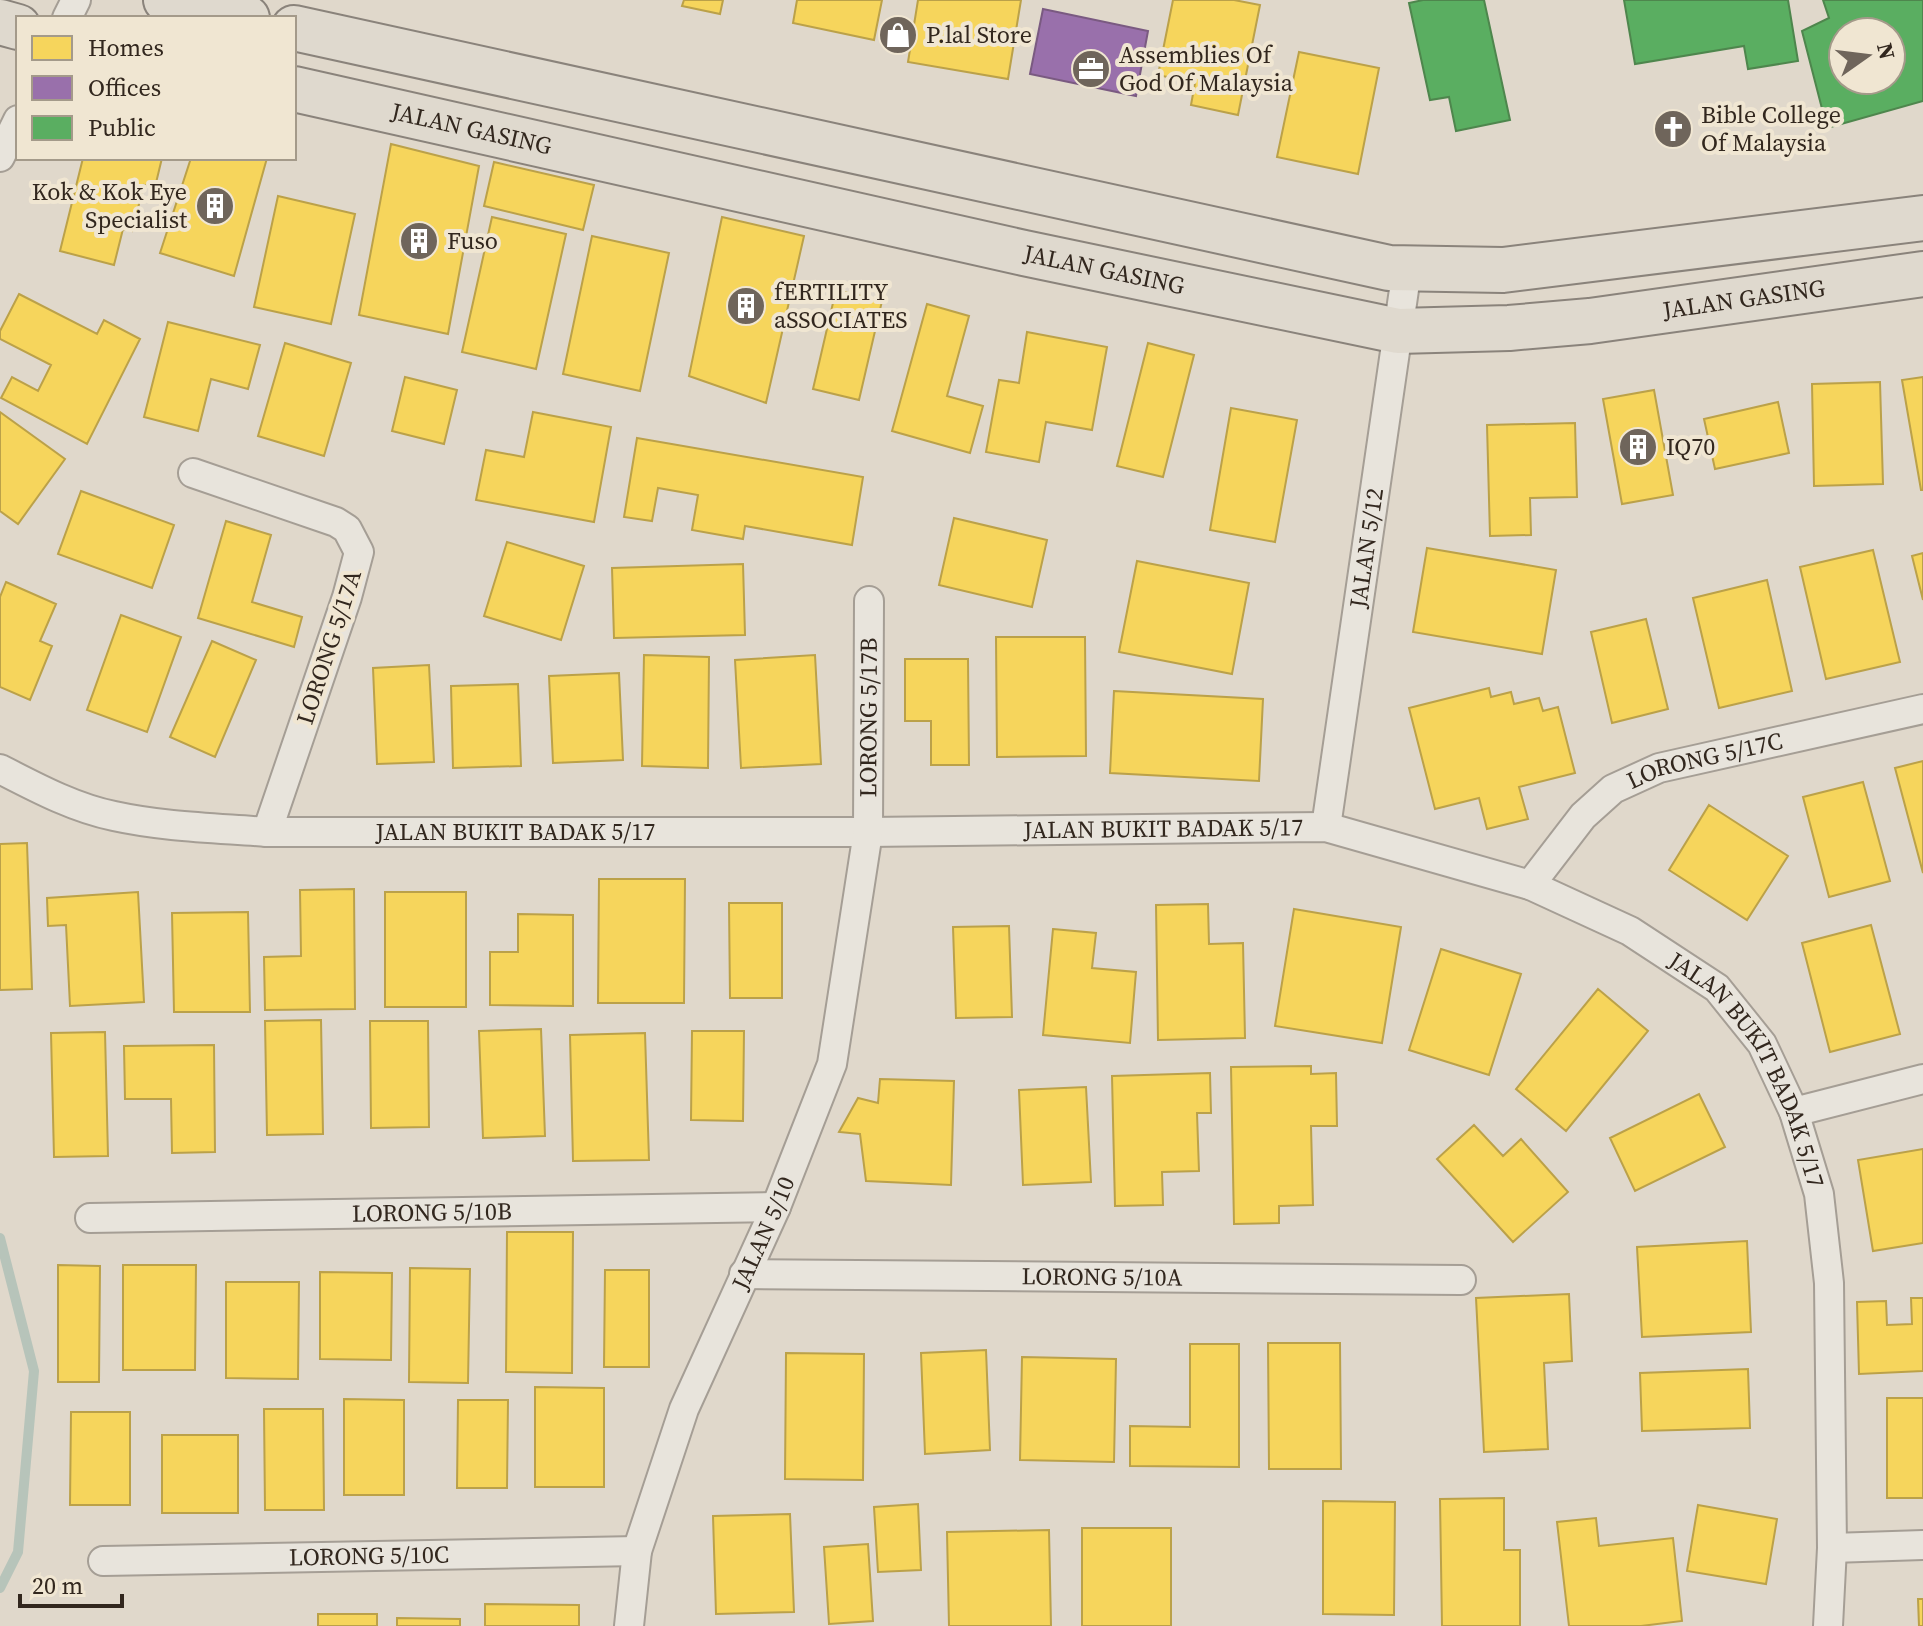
<svg xmlns="http://www.w3.org/2000/svg" width="1923" height="1626" font-family="'Source Serif 4',serif">
	<style>
		.homes { fill: #f6d55c; stroke: #bba149; stroke-width: 2 }
		.offices { fill: #9970ab; stroke: #7a5a81; stroke-width: 2 }
		.public { fill: #5aae61; stroke: #4e864d; stroke-width: 2; fill-rule: evenodd }
		.lines { fill: none; stroke-linecap: round; stroke-linejoin: round }
		.stream { stroke: #b7c4ba; stroke-width: 10 }
		.street-casing { stroke: #a59e95; stroke-width: 32 }
		.primary-casing { stroke: #8a837b; stroke-width: 48 }
		.street { stroke: #e8e4dc; stroke-width: 28 }
		.primary { stroke: #dfd9ce; stroke-width: 44 }
		.labels { text-anchor: middle; stroke-width: 8; stroke-linejoin: round; paint-order: stroke }
		.poi-label { font-size: 24px; fill: #32271e; stroke: #f0e6d2; text-anchor: start }
		.street-label { font-size: 24px; fill: #32271e; stroke: #f0e6d2 }
	</style>
	<rect width="100%" height="100%" fill="#e0d8cb"/>
	<path class="homes" d="M684,0H723L720,14L682,6Z
		M797,0H882L874,40L793,23Z
		M918,0H1021L1008,79L908,62Z
		M1173,0H1234L1260,5L1238,115L1191,105L1195,83L1158,75Z
		M1299,52L1379,68L1358,174L1277,157Z
		M391,144L479,166L448,334L359,315Z
		M83,158H162L155,187L144,185L132,231L123,229L114,265L60,251Z
		M191,158H267L234,276L160,253Z
		M494,162L594,185L583,230L484,206Z
		M278,196L355,214L331,324L254,307Z
		M492,217L566,234L536,369L462,352Z
		M722,217L804,236L766,403L689,376Z
		M592,236L669,253L640,391L563,374Z
		M836,290L882,301L859,400L813,389Z
		M19,294L97,334L104,320L140,339L87,444L1,398L12,377L38,391L51,365L0,339V331Z
		M927,304L969,316L947,396L983,406L970,453L892,431Z
		M168,322L260,345L248,389L211,379L198,431L144,417Z
		M1027,332L1107,347L1092,430L1046,422L1039,462L986,452L999,380L1019,383Z
		M285,343L351,363L324,456L258,436Z
		M1148,343L1194,355L1163,477L1117,466Z
		M405,377L457,390L444,444L392,431Z
		M1923,377V490H1921L1902,380Z
		M1880,382L1883,484L1814,486L1812,384Z
		M1654,390L1673,495L1622,504L1603,399Z
		M1778,402L1789,453L1715,469L1704,419Z
		M1231,408L1297,420L1275,542L1210,530Z
		M0,412L65,459L18,524L0,511Z
		M533,412L611,427L594,522L476,500L486,450L524,457Z
		M1575,423L1577,497L1530,498L1531,535L1490,536L1487,425Z
		M637,438L863,477L852,545L745,526L743,539L692,530L698,495L658,488L652,521L624,517Z
		M81,491L174,525L152,588L58,554Z
		M954,518L1047,540L1032,607L939,585Z
		M226,521L271,535L252,602L302,617L294,647L198,618Z
		M507,542L584,566L561,640L484,616Z
		M1427,548L1556,570L1542,654L1413,632Z
		M1873,550L1900,662L1826,679L1800,567Z
		M1923,553V600L1912,556Z
		M1137,561L1249,583L1232,674L1119,652Z
		M743,564L745,635L614,638L612,568Z
		M1767,580L1792,691L1719,708L1693,598Z
		M6,582L56,604L40,641L52,646L30,700L0,687V597Z
		M121,615L181,637L147,732L87,710Z
		M1646,619L1668,709L1612,723L1591,632Z
		M996,637H1085L1086,756L997,757Z
		M212,641L256,660L215,757L170,737Z
		M644,655L709,657L708,768L642,766Z
		M815,655L821,764L741,768L735,660Z
		M905,659H968L969,765H931V721H905Z
		M429,665L434,762L377,764L373,668Z
		M619,673L623,760L553,763L549,676Z
		M518,684L521,766L453,768L451,686Z
		M1489,688L1491,697L1511,692L1514,704L1539,698L1543,711L1558,707L1575,773L1519,787L1528,819L1487,829L1479,798L1435,809L1409,708Z
		M1114,691L1263,699L1259,781L1110,773Z
		M1923,761V873L1895,768Z
		M1863,782L1890,881L1829,897L1803,797Z
		M1709,805L1788,856L1747,920L1669,870Z
		M27,843L32,989L0,990V844Z
		M599,879H685L684,1003H598Z
		M354,889L355,1009L265,1010L264,957L301,956L300,890Z
		M138,892L144,1002L70,1006L66,925L48,926L47,898Z
		M385,892H466V1007H385Z
		M729,903H782V998H730Z
		M1208,904L1209,944L1243,943L1245,1038L1158,1040L1156,905Z
		M1294,909L1401,927L1382,1043L1275,1026Z
		M248,912L250,1012H174L172,913Z
		M518,914L573,915V1006L490,1005V952H518Z
		M1871,925L1900,1034L1830,1052L1802,943Z
		M1009,926L1012,1017L956,1018L953,927Z
		M1053,929L1096,933L1092,968L1136,972L1130,1043L1043,1035Z
		M1441,949L1521,974L1489,1075L1409,1050Z
		M1598,989L1648,1031L1566,1131L1516,1089Z
		M321,1020L323,1134L267,1135L265,1021Z
		M370,1021H428L429,1127L371,1128Z
		M541,1029L545,1136L483,1138L479,1031Z
		M692,1031H744L743,1121L691,1120Z
		M105,1032L108,1156L54,1157L51,1033Z
		M645,1033L649,1160L573,1161L570,1035Z
		M214,1045L215,1152L172,1153L171,1099H125L124,1046Z
		M1311,1066V1074L1336,1073L1337,1126H1311L1313,1205L1279,1206V1223L1234,1224L1231,1067Z
		M1210,1073L1211,1113H1197L1199,1171L1162,1172L1163,1205L1115,1206L1112,1076Z
		M880,1079L954,1081L951,1185L866,1181L860,1134L839,1132L858,1098L878,1103Z
		M1086,1087L1091,1182L1023,1185L1019,1090Z
		M1699,1094L1725,1147L1635,1191L1610,1138Z
		M1474,1125L1503,1156L1521,1139L1568,1192L1513,1242L1437,1159Z
		M1923,1149V1243L1873,1251L1858,1160Z
		M507,1232H573L572,1373L506,1372Z
		M1747,1241L1751,1332L1642,1337L1637,1247Z
		M58,1265L100,1266L99,1382H58Z
		M123,1265H196L195,1370H123Z
		M410,1268L470,1269L468,1383L409,1382Z
		M605,1270H649V1367H604Z
		M320,1272L392,1273L391,1360L320,1359Z
		M226,1282H299L298,1379L226,1378Z
		M1569,1294L1572,1361L1544,1363L1548,1449L1484,1452L1476,1298Z
		M1911,1298H1923V1371L1859,1374L1857,1302L1886,1301L1887,1325L1912,1324Z
		M1268,1343H1340L1341,1469H1269Z
		M1190,1344H1239V1467L1130,1466V1426L1190,1427Z
		M986,1350L990,1450L925,1454L921,1353Z
		M786,1353L864,1354L863,1480L785,1479Z
		M1022,1357L1116,1359L1114,1462L1020,1460Z
		M1748,1369L1750,1428L1642,1431L1640,1373Z
		M535,1387L604,1388V1487H535Z
		M1887,1398H1923V1498H1887Z
		M344,1399L404,1400V1495H344Z
		M458,1400H508L507,1488H457Z
		M264,1409H323L324,1510H265Z
		M71,1412H130V1505H70Z
		M162,1435H238V1513H162Z
		M1504,1498V1550H1520V1626H1442L1440,1499Z
		M1323,1501L1395,1502L1394,1615L1323,1614Z
		M918,1504L921,1570L878,1572L874,1507Z
		M1698,1505L1777,1519L1766,1584L1687,1571Z
		M790,1514L794,1612L716,1614L713,1516Z
		M1596,1518L1599,1546L1673,1538L1682,1621L1641,1626H1569L1557,1522Z
		M1082,1528H1171V1626H1082Z
		M1049,1530L1051,1626H949L947,1532Z
		M868,1544L873,1621L829,1624L824,1547Z
		M1918,1599H1923V1626H1919Z
		M485,1604L579,1605V1626H485Z
		M318,1614H377V1626H318Z
		M397,1618L460,1619V1626H397Z"/>
	<path class="offices" d="M1043,9L1148,31L1136,96L1030,74Z"/>
	<path class="public" d="M1423,0H1484L1510,120L1456,131L1449,97L1430,100L1409,3Z
		M1624,0H1788L1798,61L1748,69L1744,46L1635,64Z
		M1823,0H1923V101L1827,128L1802,31L1829,18ZM1843,32H1891V80H1843Z"/>
	<g class="lines">
		<path class="stream" d="M0,1238L34,1371L18,1552L0,1588"/>
		<g class="street-casing">
			<g id="street">
				<path d="M67,18L76,0"/>
				<path d="M0,157L18,120"/>
				<path d="M193,473L336,522L347,529L359,552L347,597L267,832"/>
				<path id="s1" d="M0,769C35,787 74,808 114,816C164,827 216,828 267,832H868L1326,827L1530,885L1630,931L1717,988L1762,1044L1794,1112L1819,1194L1829,1283L1832,1548L1828,1626"/>
				<path id="s2" d="M1326,827L1407,269"/>
				<path id="s3" d="M1530,885L1583,816L1613,789L1659,768L1923,709"/>
				<path d="M1794,1112L1923,1079"/>
				<path id="s4" d="M90,1218L776,1207"/>
				<path id="s5" d="M744,1274L1461,1280"/>
				<path d="M1832,1548L1923,1545"/>
				<path id="s6" d="M103,1561L637,1551"/>
				<path id="s7" d="M629,1626L637,1551L684,1409L776,1207L832,1064L868,832L869,601"/>
			</g>
		</g>
		<g class="primary-casing">
			<g id="primary">
				<path d="M166,0L247,18"/>
				<path d="M0,22L18,27"/>
				<path d="M294,28L1389,268L1503,270L1923,218"/>
				<path id="s8" d="M294,89L1024,253L1398,331L1509,328L1590,321L1923,274"/>
			</g>
		</g>
		<use href="#street" class="street"/>
		<use href="#primary" class="primary"/>
	</g>
	<defs>
		<g id="shop-disc" transform="scale(2)"><circle r="9.5" fill="#6f655b" stroke="#f0e6d2"/><path d="M-5-2.5h2.3a2.7 3.5 0 0 1 5.4 0H5L5.5 6h-11ZM-1.5-2.5h3a1.5 2.3 0 0 0-3 0Z" fill="#fff"/></g>
		<g id="office-disc" transform="scale(2)"><circle r="9.5" fill="#6f655b" stroke="#f0e6d2"/><path d="M-6-3h4V-5.5h4V-3h4V5H-6ZM-1-4.5V-3h2v-1.5ZM-6 0V1H6V0Z" fill="#fff"/></g>
		<g id="church-disc" transform="scale(2)"><circle r="9.5" fill="#6f655b" stroke="#f0e6d2"/><path d="M-1.2-6h2.4v3.5h3.3v2.4h-3.3V6h-2.4V-.1h-3.3v-2.4h3.3Z" fill="#fff"/></g>
		<g id="building-disc" transform="scale(2)"><circle r="9.5" fill="#6f655b" stroke="#f0e6d2"/><path d="M-4-6H4V6H1V3H-1V6H-4ZM-2.5-4.3h1.7v1.8h-1.7ZM.8-4.3h1.7v1.8H.8ZM-2.5-1h1.7V.8h-1.7ZM.8-1h1.7V.8H.8Z" fill="#fff"/></g>
	</defs>
	<g fill-rule="evenodd">
		<use href="#shop-disc" x="898" y="35"/>
		<use href="#office-disc" x="1091" y="69"/>
		<use href="#church-disc" x="1673" y="129"/>
		<use href="#building-disc" x="215" y="206"/>
		<use href="#building-disc" x="419" y="241"/>
		<use href="#building-disc" x="746" y="306"/>
		<use href="#building-disc" x="1638" y="447"/>
	</g>
	<g class="labels">
		<g class="poi-label">
			<text x="926" y="43">P.lal Store</text>
			<text x="1119" y="63">Assemblies Of<tspan x="1119" dy="28">God Of Malaysia</tspan></text>
			<text x="1701" y="123">Bible College<tspan x="1701" dy="28">Of Malaysia</tspan></text>
			<text x="187" y="200" text-anchor="end">Kok &amp; Kok Eye<tspan x="187" dy="28">Specialist</tspan></text>
			<text x="447" y="249">Fuso</text>
			<text x="774" y="300">fERTILITY<tspan x="774" dy="28">aSSOCIATES</tspan></text>
			<text x="1666" y="455">IQ70</text>
		</g>
		<g class="street-label">
			<text dy="8" stroke="none"><textPath href="#s8" startOffset="182">JALAN GASING</textPath></text>
			<text dy="8" stroke="none"><textPath href="#s8" startOffset="830">JALAN GASING</textPath></text>
			<text dy="8" stroke="none"><textPath href="#s8" startOffset="1478">JALAN GASING</textPath></text>
			<text dy="8" stroke="none"><textPath href="#s2" startOffset="282">JALAN 5/12</textPath></text>
			<text transform="translate(329 647) rotate(-72)" y="8">LORONG 5/17A</text>
			<text dy="8" stroke="none"><textPath href="#s7" startOffset="950">LORONG 5/17B</textPath></text>
			<text dy="8" stroke="none"><textPath href="#s3" startOffset="224">LORONG 5/17C</textPath></text>
			<text dy="8" stroke="none"><textPath href="#s1" startOffset="1174">JALAN BUKIT BADAK 5/17</textPath></text>
			<text dy="8" stroke="none"><textPath href="#s1" startOffset="526">JALAN BUKIT BADAK 5/17</textPath></text>
			<text dy="8" stroke="none"><textPath href="#s1" startOffset="1848">JALAN BUKIT BADAK 5/17</textPath></text>
			<text dy="8" stroke="none"><textPath href="#s4" startOffset="342">LORONG 5/10B</textPath></text>
			<text dy="8" stroke="none"><textPath href="#s7" startOffset="418">JALAN 5/10</textPath></text>
			<text dy="8" stroke="none"><textPath href="#s5" startOffset="358">LORONG 5/10A</textPath></text>
			<text dy="8" stroke="none"><textPath href="#s6" startOffset="266">LORONG 5/10C</textPath></text>
		</g>
	</g>
	<rect x="16" y="16" width="280" height="144" fill="#f0e6d2" stroke="#a49a8a" stroke-width="2"/>
	<rect x="32" y="36" width="40" height="24" fill="#f6d55c" stroke="#a49a8a" stroke-width="2"/>
	<text x="88" y="56" font-size="24" fill="#32271e">Homes</text>
	<rect x="32" y="76" width="40" height="24" fill="#9970ab" stroke="#a49a8a" stroke-width="2"/>
	<text x="88" y="96" font-size="24" fill="#32271e">Offices</text>
	<rect x="32" y="116" width="40" height="24" fill="#5aae61" stroke="#a49a8a" stroke-width="2"/>
	<text x="88" y="136" font-size="24" fill="#32271e">Public</text>
	<g transform="translate(1867 56) rotate(76)"><circle r="38" fill="#f0e6d2" stroke="#a49a8a" stroke-width="2"/>
	<path d="M0-6L14 30L0 20L-14 30Z" fill="#6f655b"/>
	<text y="-12" font-size="22" font-weight="bold" text-anchor="middle" fill="#32271e">N</text>
	</g>
	<path d="M20 1594v12h102v-12" fill="none" stroke="#32271e" stroke-width="4"/>
	<text x="32" y="1594" font-size="24" fill="#32271e" stroke="#f0e6d2" stroke-width="6" paint-order="stroke">20 m</text>
</svg>
